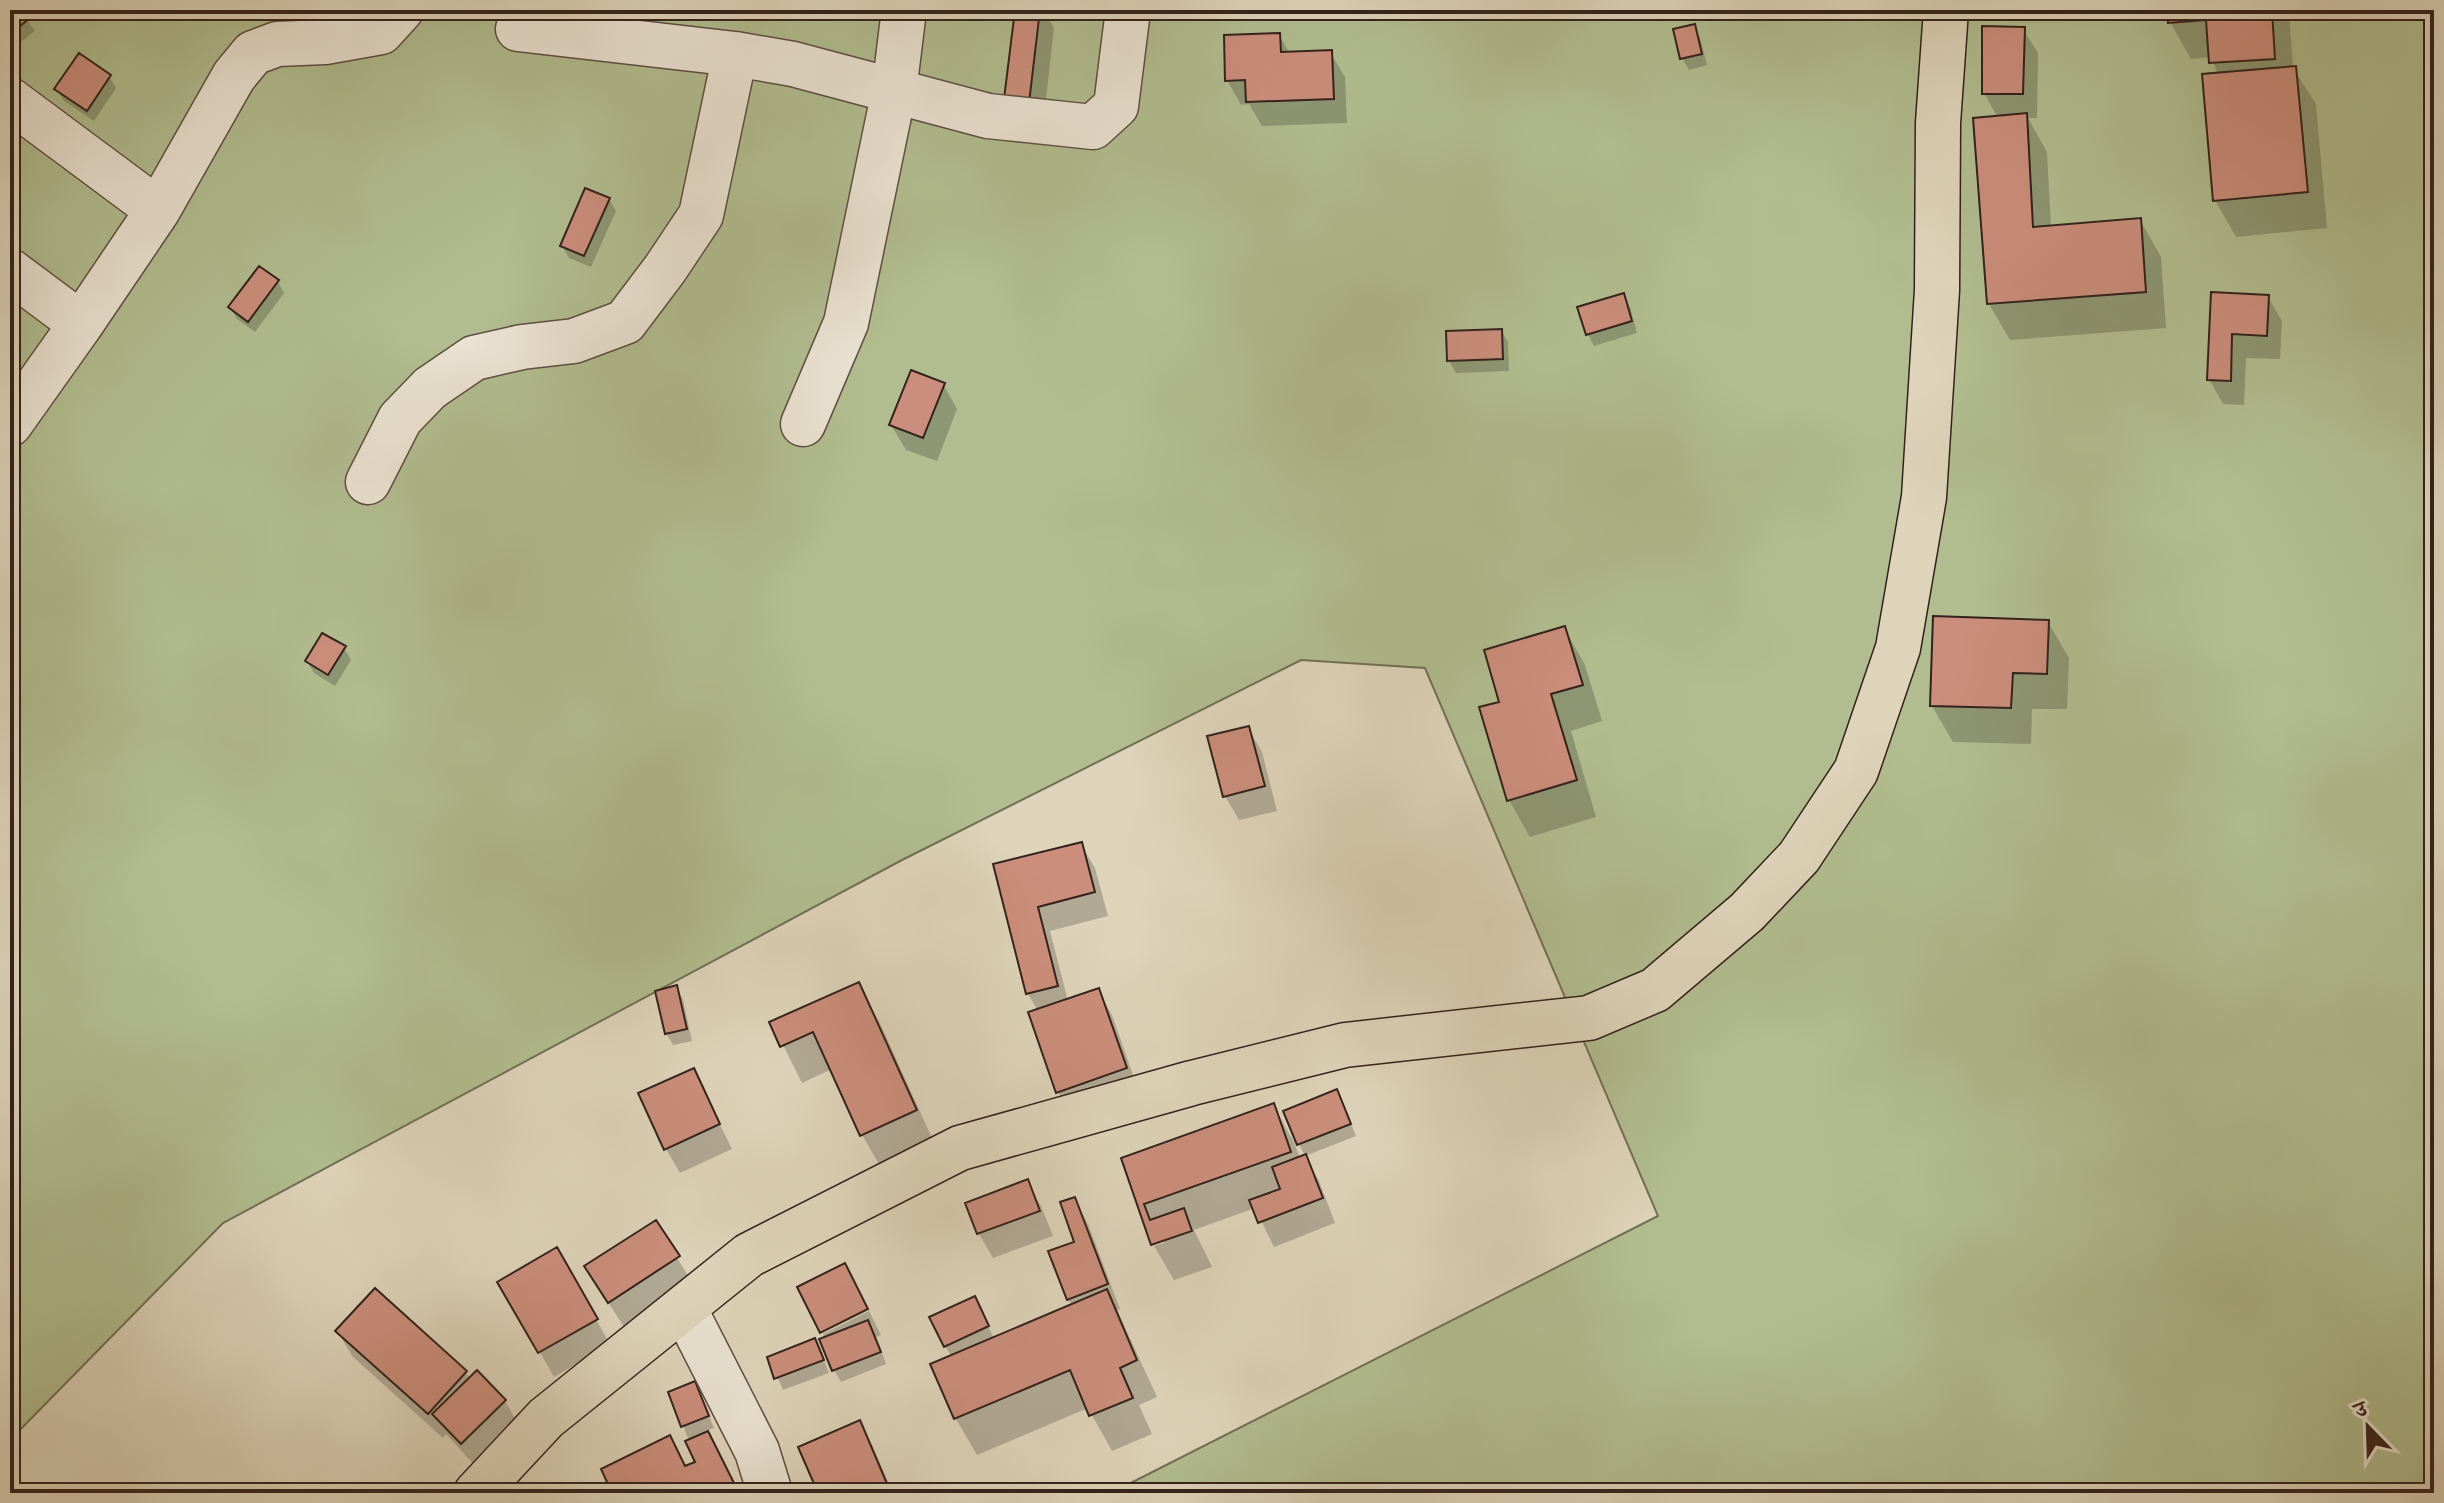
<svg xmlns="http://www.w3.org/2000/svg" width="2444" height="1503" font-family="'Old Standard TT','Noto Serif Devanagari',serif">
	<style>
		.green { fill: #b1bd90; stroke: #727056; stroke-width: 2 }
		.shadow { fill: #0003 }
		.building { fill: #cb8e7c; stroke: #33221b; stroke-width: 2 }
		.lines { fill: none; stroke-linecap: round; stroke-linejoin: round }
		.minor-casing { stroke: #5e4e43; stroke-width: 47 }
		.major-casing { stroke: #33221b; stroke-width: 47 }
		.minor { stroke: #eae3d2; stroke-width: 44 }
		.major { stroke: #ded4ba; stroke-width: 44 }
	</style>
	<rect width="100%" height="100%" fill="#ded4ba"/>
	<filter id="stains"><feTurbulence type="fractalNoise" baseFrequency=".0025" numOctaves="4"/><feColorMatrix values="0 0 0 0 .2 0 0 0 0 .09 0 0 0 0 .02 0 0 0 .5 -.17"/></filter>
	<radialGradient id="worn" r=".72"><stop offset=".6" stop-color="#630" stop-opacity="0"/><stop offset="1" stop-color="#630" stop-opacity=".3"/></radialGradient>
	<path class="green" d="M10,10H2434V1493H1111L1658,1216L1425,668L1301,660L902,860L223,1223L10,1440Z"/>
	<path class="shadow" d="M10,10H20L35,31L18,44L10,35Z
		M1017,10H1044L1054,28L1043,126L1020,124Z
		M2169,10H2289L2293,68L2316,104L2327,228L2236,237L2215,200L2218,75L2211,57L2191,59L2170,22Z
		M1694,26L1700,38L1707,65L1689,70L1682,58Z
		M2023,29L2038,53L2037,118H2028L2047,152L2051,227L2140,220L2161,257L2166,328L2010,340L1989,304L1998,118L1984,93Z
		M1279,35L1290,54L1330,52L1345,77L1347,123L1262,126L1249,104L1241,105L1227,80Z
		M109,76L116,88L94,121L64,101L57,90Z
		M609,199L616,211L591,267L569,258L562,246Z
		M278,282L284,293L255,332L237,319L230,307Z
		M2212,294L2268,297L2282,321L2280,359L2246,358L2244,405L2223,404L2209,379Z
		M1623,296L1630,307L1637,333L1594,346L1588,334Z
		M1501,331L1508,342L1509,371L1456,373L1449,361Z
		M943,384L957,409L937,461L906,450L891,425Z
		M2048,622L2069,658L2067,709H2032L2031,744L1953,742L1932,706Z
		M1564,628L1585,665L1602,721L1571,731L1596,817L1530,837L1509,800L1482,709L1501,703Z
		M344,648L351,660L335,686L314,673L307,661Z
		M1248,728L1262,752L1277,811L1239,820L1225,796Z
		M1081,844L1095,868L1108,916L1050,931L1068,1001L1098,990L1112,1015L1139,1092L1072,1116L1058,1092L1038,1011L1028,994L996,866Z
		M858,984L879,1021L936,1147L883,1171L862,1135L832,1069L802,1083L772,1023Z
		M676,988L683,999L692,1041L673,1045L666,1033Z
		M693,1070L732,1149L680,1173L666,1149Z
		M1343,1104L1356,1136L1305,1156L1299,1144Z
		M1273,1105L1294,1142L1300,1158L1305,1157L1319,1181L1335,1223L1274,1247L1255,1208L1194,1230L1212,1267L1174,1280L1154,1246L1164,1243V1238L1152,1242L1123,1159Z
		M1027,1182L1041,1206L1053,1236L993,1258L979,1234L967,1204Z
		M1074,1199L1088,1224L1120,1309L1117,1310L1157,1397L1139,1405L1152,1434L1112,1451L1088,1408L977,1455L956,1419L933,1365L952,1357L945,1346L981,1310L994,1339L1072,1306L1068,1299L1077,1243Z
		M655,1222L692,1282L624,1327L601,1291Z
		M556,1250L610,1344L554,1377L500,1282Z
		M869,1311L881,1335L876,1337L886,1364L841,1382L834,1370L823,1334Z
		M338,1332L466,1372L470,1380L505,1401L519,1426L476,1467L446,1434L443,1438L352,1356Z
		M821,1352L829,1373L783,1390L769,1358Z
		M695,1383L714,1428L706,1431L739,1493H614L669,1438L686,1468L698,1463L670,1393Z
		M859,1423L873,1447L893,1493H820Z"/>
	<path class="building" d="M10,10H23L30,18L10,34Z
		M1015,10H1040L1029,103L1004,99Z
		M2167,10H2272L2275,59L2209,63L2206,20L2168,23Z
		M1695,24L1702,54L1680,59L1673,29Z
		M1982,26L2025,27L2023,94H1982Z
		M1280,33L1281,52L1332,50L1334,99L1246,102L1245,80L1225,81L1224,35Z
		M79,53L111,75L87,111L54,89Z
		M2296,66L2308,192L2213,201L2202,74Z
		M2027,113L2033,227L2141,218L2146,292L1987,304L1973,118Z
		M585,188L610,198L584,256L560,246Z
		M259,266L279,280L248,322L228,307Z
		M2211,292L2269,295L2267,336L2232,334L2231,381L2207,380Z
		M1624,293L1632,321L1586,335L1577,307Z
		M1502,329L1503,359L1447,361L1446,331Z
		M911,370L945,383L923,438L889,425Z
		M1933,616L2049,620L2047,674L2013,673L2011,708L1930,706Z
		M1565,626L1583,685L1551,694L1577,780L1507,801L1479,707L1499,702L1484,650Z
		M322,633L346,646L328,675L305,661Z
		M1249,726L1265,786L1223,797L1207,736Z
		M1082,842L1095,892L1038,907L1058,986L1026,994L993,864Z
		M859,982L917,1110L860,1136L813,1032L780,1047L769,1022Z
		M677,985L687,1029L665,1034L655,991Z
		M1099,988L1127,1068L1056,1093L1028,1012Z
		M694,1068L720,1124L664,1150L638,1093Z
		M1337,1089L1351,1124L1297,1145L1283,1111Z
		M1274,1103L1291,1152L1144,1204L1150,1220L1184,1208L1192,1231L1151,1245L1121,1158Z
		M1306,1154L1323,1198L1258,1223L1249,1200L1280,1189L1272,1167Z
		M1028,1179L1040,1211L977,1234L965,1203Z
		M1075,1197L1108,1284L1067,1300L1048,1251L1074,1242L1060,1202Z
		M656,1220L680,1256L608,1303L584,1266Z
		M557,1247L598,1319L538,1353L497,1282Z
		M845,1263L868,1309L820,1333L797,1287Z
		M375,1288L467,1371L428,1414L335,1331Z
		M1107,1289L1137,1360L1120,1368L1133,1398L1089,1416L1070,1370L954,1419L930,1364Z
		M975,1296L989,1326L944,1347L929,1317Z
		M868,1320L881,1352L832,1371L819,1339Z
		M815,1338L824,1360L774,1379L767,1357Z
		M477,1370L506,1400L461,1444L432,1414Z
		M695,1381L709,1416L681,1427L668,1392Z
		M860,1420L888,1486L871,1493H818L798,1447Z
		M708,1431L736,1487L723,1493H612L601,1469L670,1435L685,1466L695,1462L685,1441Z"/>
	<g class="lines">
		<g class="minor-casing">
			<path id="minor" d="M518,29L735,54
				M10,100L158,210
				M10,271L81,324L158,210L234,76L253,53L277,44L325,42L381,32L401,10
				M10,424L81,324
				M803,424L846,323L894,91L904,10
				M368,482L400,419L430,388L474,358L522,347L574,341L625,322L665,269L701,215L735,54L793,64L988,116L1093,127L1116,106L1128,10
				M684,1308L757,1451L770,1493"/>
		</g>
		<g class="major-casing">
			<path id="major" d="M476,1493L546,1418L749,1255L960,1148L1192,1083L1345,1045L1589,1018L1655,990L1747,912L1799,857L1856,771L1898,648L1924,497L1937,290L1938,123L1946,10"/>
		</g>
		<use href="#minor" class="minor"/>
		<use href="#major" class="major"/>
	</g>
	<rect width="2444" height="1503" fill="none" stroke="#ded4ba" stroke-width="40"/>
	<rect x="12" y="12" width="2420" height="1479" fill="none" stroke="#33221b" stroke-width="4"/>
	<rect x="20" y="20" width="2404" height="1463" fill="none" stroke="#33221b" stroke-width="2"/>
	<g transform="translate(2368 1427) rotate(337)" stroke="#eae3d2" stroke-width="6" paint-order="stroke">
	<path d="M0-6L14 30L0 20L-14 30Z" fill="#33221b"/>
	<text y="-12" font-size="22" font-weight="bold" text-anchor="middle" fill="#33221b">उ</text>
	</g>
	<rect width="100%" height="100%" filter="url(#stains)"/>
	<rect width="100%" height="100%" fill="url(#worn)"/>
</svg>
